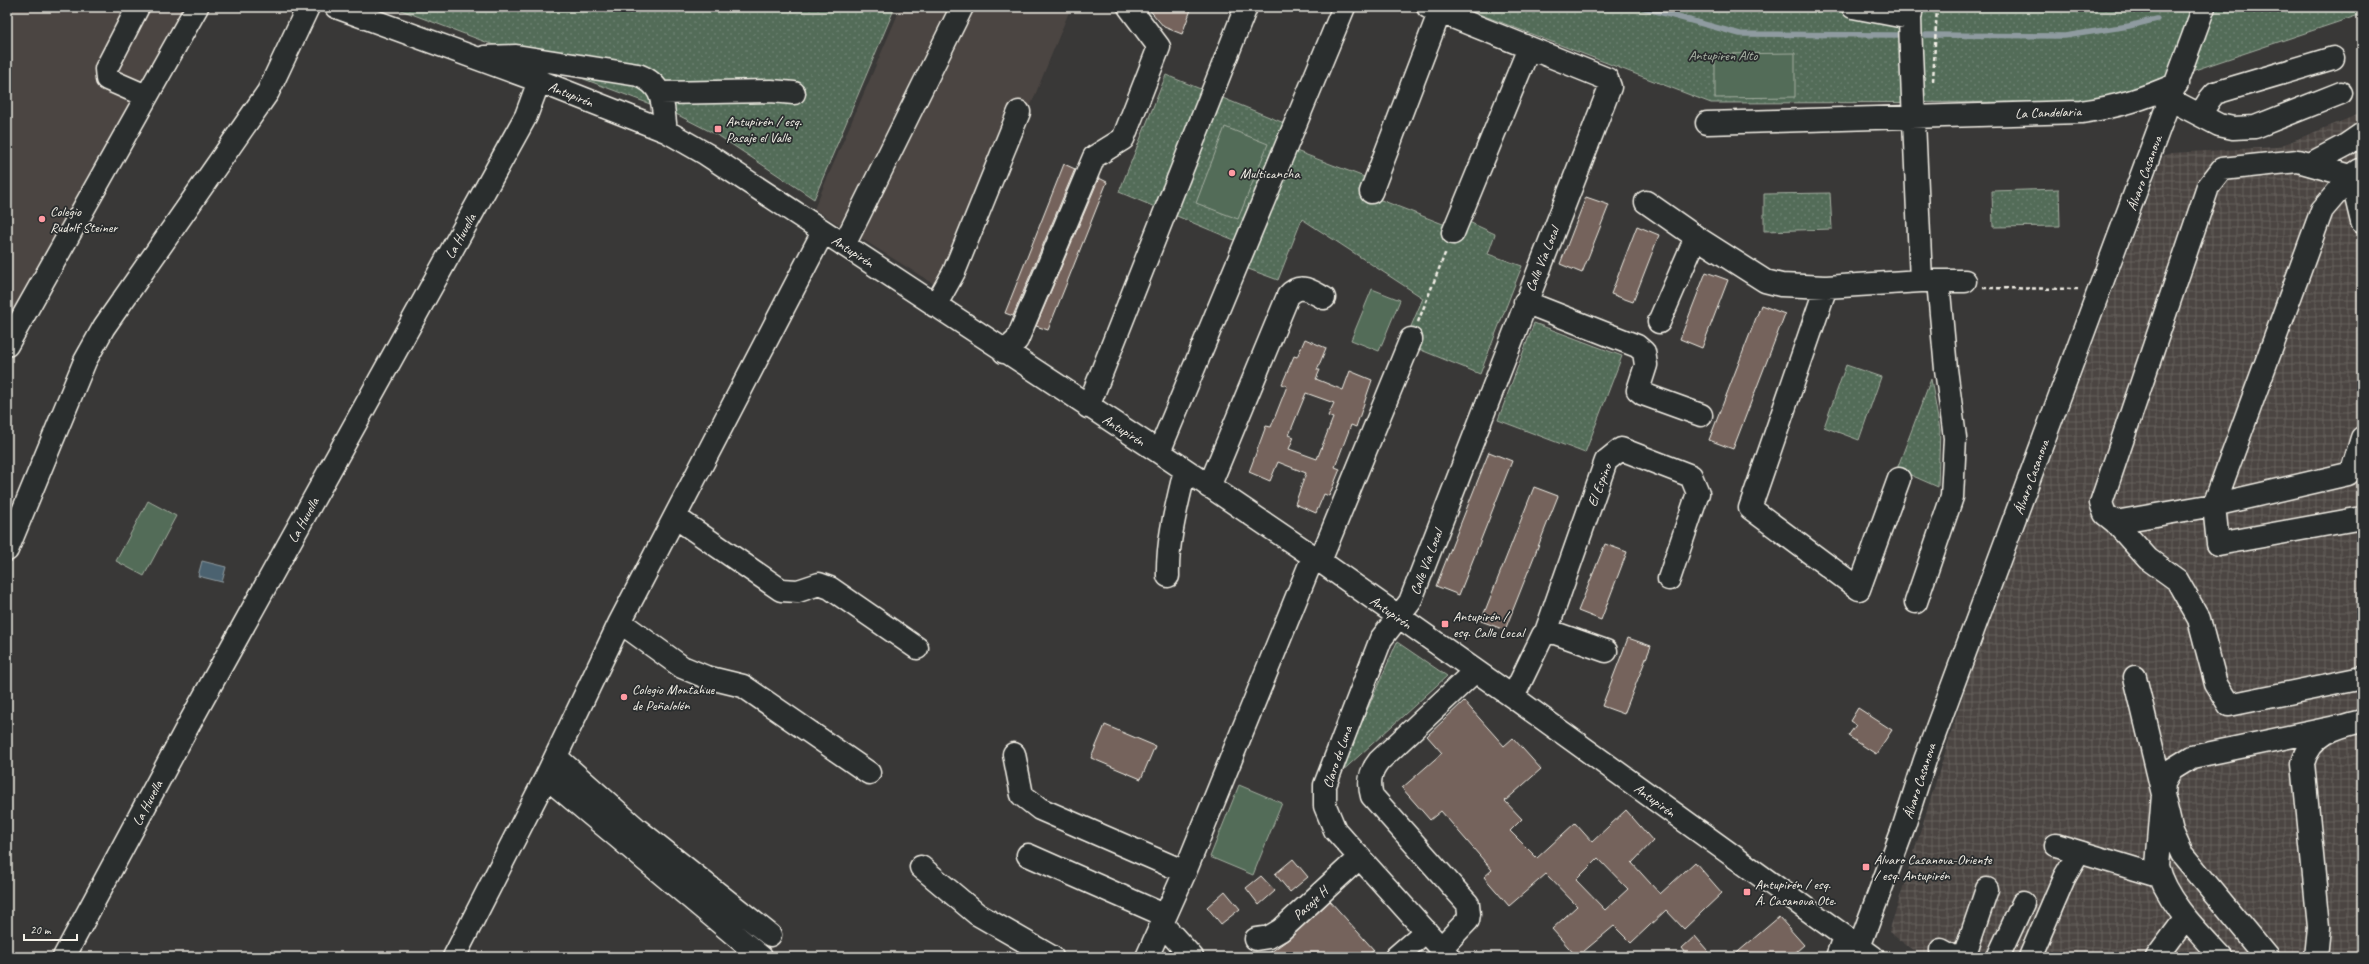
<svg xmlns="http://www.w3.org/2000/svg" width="2369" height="964" font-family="Caveat,sans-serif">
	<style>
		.built { fill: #4b4542 }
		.industrial { fill: url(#industrial-grid) }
		.grass { fill: url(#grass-dots); stroke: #a4aea0 }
		.garden { fill: #536c59; stroke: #a4aea0 }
		.water { fill: #4c6270; stroke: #8f9ba0 }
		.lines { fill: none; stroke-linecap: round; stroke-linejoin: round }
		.stream { stroke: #8f9ba0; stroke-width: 5.5 }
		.building { fill: #74635c; stroke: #f4f1e8; fill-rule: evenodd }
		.minor-casing { stroke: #f4f1e8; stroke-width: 25 }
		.path { stroke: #f4f1e8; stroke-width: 2.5; stroke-dasharray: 4 3; stroke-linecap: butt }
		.minor { stroke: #2a2d2e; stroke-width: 22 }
		.poi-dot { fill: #ff9aa2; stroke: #2a2d2e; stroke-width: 1.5 }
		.labels { text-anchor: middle; stroke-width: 3.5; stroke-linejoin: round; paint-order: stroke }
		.park-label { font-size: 14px; fill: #acb5a8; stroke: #2a2d2e }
		.street-label { font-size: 14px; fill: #f4f1e8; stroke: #2a2d2e }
		.poi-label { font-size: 14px; fill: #f4f1e8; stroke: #2a2d2e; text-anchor: start }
	</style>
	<defs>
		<pattern id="industrial-grid" width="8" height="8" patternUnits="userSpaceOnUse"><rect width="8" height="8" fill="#4b4542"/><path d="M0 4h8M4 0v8" fill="none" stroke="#66605d"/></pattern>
		<pattern id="grass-dots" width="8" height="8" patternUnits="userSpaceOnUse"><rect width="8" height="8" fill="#536c59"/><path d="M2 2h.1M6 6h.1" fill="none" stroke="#6c8171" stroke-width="1.8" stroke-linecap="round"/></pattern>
	</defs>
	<rect width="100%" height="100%" fill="#393837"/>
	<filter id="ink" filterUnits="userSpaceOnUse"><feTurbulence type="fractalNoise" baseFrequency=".025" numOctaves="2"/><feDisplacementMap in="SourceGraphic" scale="8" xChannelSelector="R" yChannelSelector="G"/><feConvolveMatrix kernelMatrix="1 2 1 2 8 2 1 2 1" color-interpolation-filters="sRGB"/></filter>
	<g filter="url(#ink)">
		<path class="built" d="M9,7H195L7,343V10Z
			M901,7H1071L953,296L814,209Z"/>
		<path class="industrial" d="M2362,113V957H1922L1889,932L1967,682L2163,156L2172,153L2277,147Z"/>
		<path class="grass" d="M393,7H895L814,199L719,136L674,113Z
			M1461,7H2361L2362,14L2132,91L2084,102L1711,103Z
			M1166,75L1289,125L1283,146L1367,178L1363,193L1461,231L1467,221L1495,234L1488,254L1522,266L1480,374L1404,343L1423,298L1302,219L1278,280L1243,267L1251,247L1119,192Z
			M2059,189L2060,226L1993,227L1992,191Z
			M1830,193L1832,229L1764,231V194Z
			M1534,323L1622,356L1585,453L1498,420Z
			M1846,365L1881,377L1859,440L1824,427Z
			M1931,379L1940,430L1938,487L1897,469Z
			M1397,642L1447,676L1339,774Z"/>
		<path class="garden" d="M1795,53V97L1715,98V54Z
			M1225,127L1268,144L1238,219L1196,203Z
			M1372,289L1400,300L1379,351L1351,340Z
			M148,501L176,516L144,576L116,561Z
			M1239,785L1282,803L1253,875L1210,857Z"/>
		<path class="water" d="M202,561L226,567L222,582L198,576Z"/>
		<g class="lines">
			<path class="stream" d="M1641,7L1740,34L1897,35
				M1926,35L2065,36L2129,26L2157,19"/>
		</g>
		<path class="building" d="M1147,7H1192L1182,34L1164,27Z
			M1064,164L1075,169L1013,316L1005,313Z
			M1099,178L1107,182L1048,330L1036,326Z
			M1586,197L1609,205L1582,273L1560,264Z
			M1637,226L1659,235L1633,302L1611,294Z
			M1706,272L1728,280L1702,348L1680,339Z
			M1761,305L1785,314L1733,449L1709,440Z
			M1305,339L1326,348L1317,370H1320L1316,379L1343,390L1350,371L1372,380L1356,427L1351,425L1335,467L1340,469L1329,496L1324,494L1316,513L1295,504L1306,473L1278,462L1270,481L1249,472L1266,426L1271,427L1287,386L1282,384L1294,356L1297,357ZM1306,393L1334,403L1328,416L1333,418L1317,459L1289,449L1294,437L1289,435Z
			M1489,452L1512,461L1459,595L1436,586Z
			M1534,487L1558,496L1505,630L1481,621Z
			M1605,544L1627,552L1601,620L1578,611Z
			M1628,638L1651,646L1624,714L1602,706Z
			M1464,701L1504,746L1513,738L1541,769L1505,801L1522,819L1510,831L1537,858L1575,823L1592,842L1626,810L1653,841L1632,863L1660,894L1695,862L1722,893L1684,929L1666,910L1631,943L1614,926L1577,957L1552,929L1577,906L1546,874L1509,906L1484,877L1492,870L1441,811L1430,820L1402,788L1442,753L1427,736ZM1598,858L1628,889L1605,910L1576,880Z
			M1858,708L1892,730L1876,754L1848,736L1856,725L1850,721Z
			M1105,725L1155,746L1141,779L1091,758Z
			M1293,859L1308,877L1290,892L1275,874Z
			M1261,876L1275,891L1259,905L1246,888Z
			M1225,891L1240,909L1221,924L1207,907Z
			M1330,901L1374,950L1366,957H1264L1289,939Z
			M1779,917L1804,945L1790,957H1732Z
			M1695,936L1713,957H1689L1682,948Z"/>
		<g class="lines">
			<g class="minor-casing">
				<path id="minor" d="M138,7L106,69L107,79L146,96
					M336,7L539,81L666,131L706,154L1159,452L1320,561L1513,697L1873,957
					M1428,7L1607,79L1610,87L1410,602L1381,639L1325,785V806L1335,830L1449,957
					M1853,7L1910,18
					M1912,7L1910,18L1911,52L1921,281H1965
					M485,57L516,56L638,75C666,86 662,105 666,131
					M661,93L771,91L794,93
					M2171,100L2219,125L2233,128L2255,127L2341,93
					M2200,115L2210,99L2215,93L2333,58
					M1707,123L2081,112C2117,107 2143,99 2177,84
					M2310,164L2346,145L2362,134
					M2360,170L2351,176L2322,210L2214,505L2218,544L2362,518
					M1371,192L1440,11
					M1646,202L1696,237L1765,281L1781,285L1826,287L1921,281
					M2362,222L2351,176L2298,161L2222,169L2208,187L2101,503L2105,514L2115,522L2214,505L2348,474L2353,468L2362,438
					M1453,233L1529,48
					M844,245L962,7
					M1826,287L1750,508L1859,589L1899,479
					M1525,302L1637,346L1644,352L1646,365L1638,390L1643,394L1701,415
					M935,306L954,272L1019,112
					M1659,322L1696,237
					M7,345L197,7
					M1004,352L1017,340L1094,157L1123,139L1159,47L1129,7
					M1088,407L1246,7
					M1159,452L1344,7
					M1209,487L1288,296C1300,282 1311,291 1324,298
					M675,517L781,590L798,591L819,584L830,588L917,648
					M2115,522L2148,559L2177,580L2199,619L2216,684L2229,705L2362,678
					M7,550L85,361L104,327L268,92L308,7
					M1320,561L1411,339
					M1168,576C1167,541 1177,505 1185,470
					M1916,602L1952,497L1955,438L1946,369L1938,281
					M620,622L682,667L706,677L743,686L869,773
					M1546,632L1606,461L1621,449L1691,476L1698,493L1669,579
					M2135,677L2172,832L2182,854L2267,957
					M1513,697L1543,635L1546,632L1555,633L1606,651
					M1014,754L1022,795L1040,809L1185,872
					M556,757L637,829L770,935
					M546,777L761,957
					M2056,845L2159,876
					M1028,855L1164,915
					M921,867L977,914L1052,957
					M1162,924L1192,957
					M1256,939L1269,937L1281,930L1360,857
					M1859,947L1902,832L1925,760L2204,7
					M1441,948L1468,920L1469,914L1468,904L1372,796C1368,782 1370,772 1379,761L1475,671
					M1941,950L1954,957
					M64,957L189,724L526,116L539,81
					M454,957L546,777L620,622L823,232
					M1147,957L1185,872L1313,557
					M1396,957L1426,931
					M1837,957L1844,937
					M1964,957L1987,889
					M1998,957L2023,903
					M2030,957L2064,878L2079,852
					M2157,957L2186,918
					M2221,957C2198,932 2165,900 2157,866L2164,782L2171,770L2192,757L2336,727
					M2316,957L2319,927L2303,763C2311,734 2335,727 2362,721"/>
			</g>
			<path class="path" d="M1933,81L1937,7
				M1983,288L2080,289
				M1418,322L1446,251"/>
			<use href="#minor" class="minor"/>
		</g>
	</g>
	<g class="poi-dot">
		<rect x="714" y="125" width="8" height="8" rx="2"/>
		<circle cx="1232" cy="173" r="4"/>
		<circle cx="42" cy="219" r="4"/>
		<rect x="1441" y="620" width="8" height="8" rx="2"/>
		<circle cx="624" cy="697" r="4"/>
		<rect x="1862" y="863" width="8" height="8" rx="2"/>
		<rect x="1743" y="888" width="8" height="8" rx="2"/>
	</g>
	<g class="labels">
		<g class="park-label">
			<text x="1723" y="60">Antupiren Alto</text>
		</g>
		<g class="street-label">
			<text transform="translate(571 94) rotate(22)" y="5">Antupirén</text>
			<text transform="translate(2048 112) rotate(-2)" y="5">La Candelaria</text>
			<text transform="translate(2144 173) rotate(-70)" y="5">Álvaro Casanova</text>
			<text transform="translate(460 236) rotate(-61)" y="5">La Huuella</text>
			<text transform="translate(853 251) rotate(33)" y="5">Antupirén</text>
			<text transform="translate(1542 259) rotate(-68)" y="5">Calle Vía Local</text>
			<text transform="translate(1124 430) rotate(32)" y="5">Antupirén</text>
			<text transform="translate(2031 477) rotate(-70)" y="5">Álvaro Casanova</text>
			<text transform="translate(1599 485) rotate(-69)" y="5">El Espino</text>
			<text transform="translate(303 520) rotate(-61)" y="5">La Huuella</text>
			<text transform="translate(1426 562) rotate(-69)" y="5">Calle Vía Local</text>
			<text transform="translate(1391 612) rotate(35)" y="5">Antupirén</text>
			<text transform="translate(1337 757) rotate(-71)" y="5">Claro de Luna</text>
			<text transform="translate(1919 781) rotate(-72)" y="5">Álvaro Casanova</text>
			<text transform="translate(1655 800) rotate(36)" y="5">Antupirén</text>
			<text transform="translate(147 803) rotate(-62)" y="5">La Huuella</text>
			<text transform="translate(1310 903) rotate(-43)" y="5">Pasaje H</text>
		</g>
		<g class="poi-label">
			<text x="726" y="126">Antupirén / esq.<tspan x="726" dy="16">Pasaje el Valle</tspan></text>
			<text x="1240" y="178">Multicancha</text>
			<text x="50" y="216">Colegio<tspan x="50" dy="16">Rudolf Steiner</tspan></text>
			<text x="1453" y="621">Antupirén /<tspan x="1453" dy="16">esq. Calle Local</tspan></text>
			<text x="632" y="694">Colegio Montahue<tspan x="632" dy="16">de Peñalolén</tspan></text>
			<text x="1874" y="864">Álvaro Casanova-Oriente<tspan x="1874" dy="16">/ esq. Antupirén</tspan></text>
			<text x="1755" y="889">Antupirén / esq.<tspan x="1755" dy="16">Á. Casanova Ote.</tspan></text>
		</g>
	</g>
	<rect width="2369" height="964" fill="none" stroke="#2a2d2e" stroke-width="24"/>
	<rect x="12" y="12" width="2345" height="940" fill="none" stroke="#f4f1e8" stroke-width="1.5" filter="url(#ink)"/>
	<path d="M24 934v6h53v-6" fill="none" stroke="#f4f1e8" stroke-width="2"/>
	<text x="30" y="934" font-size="12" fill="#f4f1e8" stroke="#2a2d2e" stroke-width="3" paint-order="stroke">20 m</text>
</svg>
